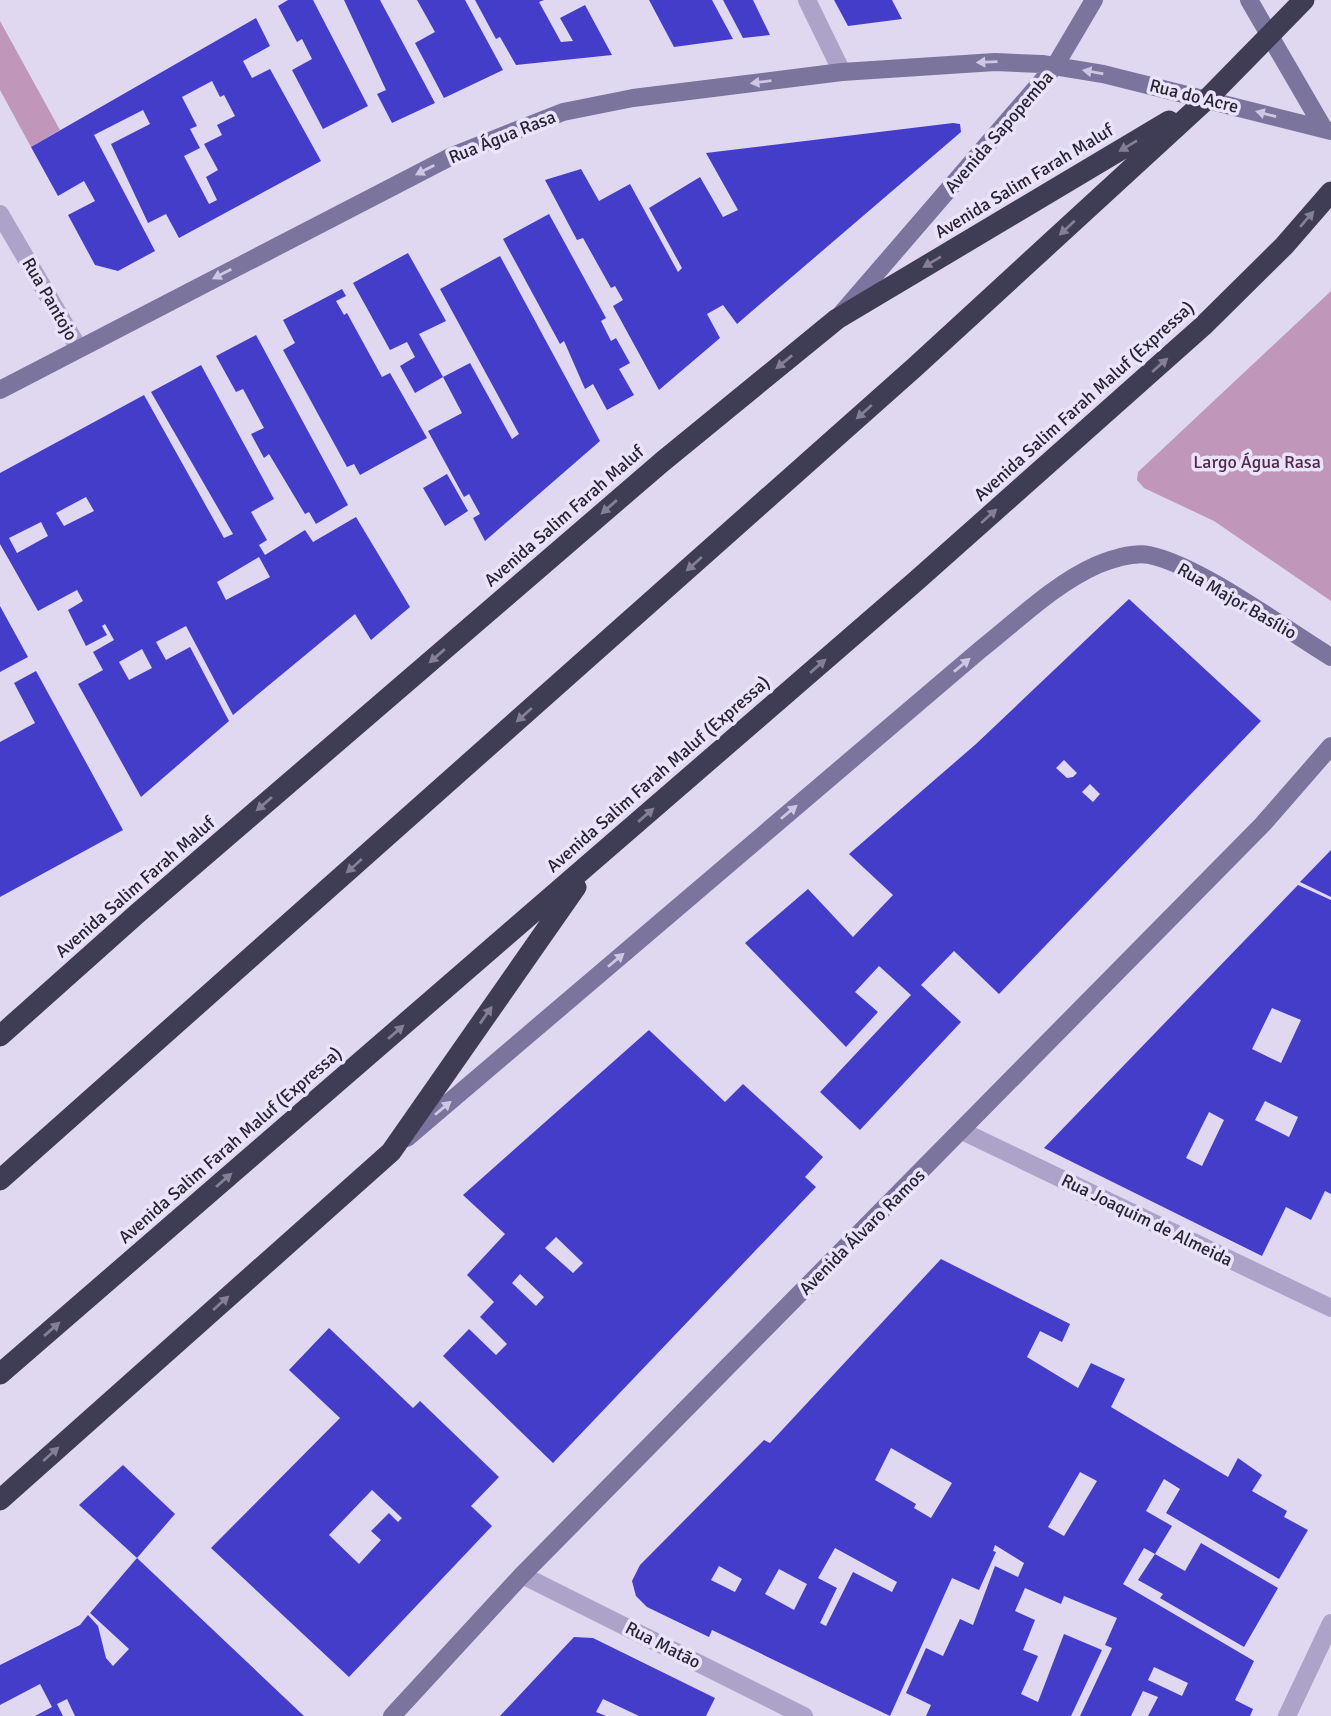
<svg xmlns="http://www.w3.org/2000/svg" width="1331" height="1716" font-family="Signika,sans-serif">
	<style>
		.green { fill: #c097ba }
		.building { fill: #443dc9; fill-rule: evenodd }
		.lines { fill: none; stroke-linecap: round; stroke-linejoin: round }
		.lane { stroke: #ada3c9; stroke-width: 18 }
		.street { stroke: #ada3c9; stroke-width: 18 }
		.secondary { stroke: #7b749d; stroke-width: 18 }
		.highway { stroke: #3f3c55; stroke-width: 21 }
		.oneway { fill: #cfc7e2 }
		.oneway2 { fill: #847f97 }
		.labels { text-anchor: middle; stroke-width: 7; stroke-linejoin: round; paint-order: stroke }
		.street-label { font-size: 18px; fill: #272534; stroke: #ebe3f9 }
		.park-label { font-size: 18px; fill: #53284b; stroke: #ebe3f9 }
	</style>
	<rect width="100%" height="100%" fill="#e0d7f1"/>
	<path class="green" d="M0,21L60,130L31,147L0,90Z
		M1331,291V601L1214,521L1144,488L1137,480L1138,472Z"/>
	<path class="building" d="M288,0H313L368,106L323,129L292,70L312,59L302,39L297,42L278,6Z
		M344,0H380L435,103L392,123L377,94L386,90Z
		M417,0H465L503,70L444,98L415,43L435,32Z
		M475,0H544L539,2L561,42L573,41L560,18L585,5L612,55L516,65L500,37L496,39Z
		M649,0H712L733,39L674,47Z
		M723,0H753L770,35L743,38Z
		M834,0H892L902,19L848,26Z
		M256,18L270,46L243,61L252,78L270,69L321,161L179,238L166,214L148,223L111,144L150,124L143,110L94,135L155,251L118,271L95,265L68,215L95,201L84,181L58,196L31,147ZM212,81L220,97L224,95L235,116L217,125L222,135L204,144L218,170L206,177L217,200L209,204L184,156L200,148L190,129L197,126L182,97Z
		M953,123L960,124L961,132L737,324L723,305L707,314L720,338L659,390L613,306L623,300L615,286L611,288L583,238L577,240L545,180L581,169L599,201L630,184L678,272L682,268L649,208L700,177L723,217L738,210L706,153Z
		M549,214L606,318L601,321L611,341L616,338L630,363L619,369L634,395L607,410L593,384L585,389L564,341L560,344L503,239Z
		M408,253L446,321L419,334L443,377L470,363L512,439L519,434L440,289L500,256L600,441L485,541L473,518L480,514L469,494L464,497L428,431L462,413L443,377L415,393L400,366L415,357L407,342L390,350L353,283Z
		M342,289L346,296L336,301L344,315L347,313L382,377L390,373L427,438L360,475L354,464L347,467L283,350L295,343L283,320Z
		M256,335L348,505L316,524L309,512L305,514L269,454L264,458L251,434L264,428L243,389L236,392L216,356Z
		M201,365L274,499L251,512L267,540L259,545L265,555L305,530L313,542L356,517L410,607L371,640L355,614L233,715L186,626L156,642L166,660L190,647L229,721L141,797L78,684L103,670L93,652L114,640L105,624L102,626L107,635L86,646L68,610L83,601L77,590L38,611L0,544V473L144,395L224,538L233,534L151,392ZM86,497L94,511L64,526L56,513ZM41,522L48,536L17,553L9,538ZM259,557L270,577L226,600L217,582ZM142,649L152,668L129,680L119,662Z
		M447,474L468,511L445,526L423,488Z
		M1129,599L1261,721L999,994L954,951L921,985L961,1022L860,1130L820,1092L911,995L879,966L855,992L878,1012L846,1047L745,943L808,889L853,937L893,895L849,854L976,744ZM1064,760L1077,773L1073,777L1067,778L1056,768ZM1090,784L1100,794L1093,802L1082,792Z
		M0,606L28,657L0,672Z
		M36,671L123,830L0,897V742L35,723L14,683Z
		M1331,850V897L1300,882Z
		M1298,885L1331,900V1194L1325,1191L1311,1220L1286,1207L1262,1256L1044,1148ZM1272,1008L1301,1020L1281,1063L1252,1049ZM1265,1101L1298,1117L1289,1137L1255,1120ZM1209,1112L1224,1120L1202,1166L1186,1158Z
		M649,1030L725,1102L743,1084L823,1157L805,1177L816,1187L553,1463L443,1356L469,1329L496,1355L507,1344L480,1317L494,1302L467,1275L505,1234L463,1195ZM556,1237L583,1263L573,1273L545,1248ZM520,1274L544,1297L536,1306L512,1283Z
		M941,1259L1070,1324L1062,1342L1040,1331L1027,1357L1078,1388L1091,1363L1125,1379L1111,1407L1228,1477L1238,1458L1262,1475L1252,1491L1287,1511L1284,1517L1308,1530L1279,1579L1166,1513L1180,1489L1164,1479L1146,1511L1172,1526L1155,1554L1185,1571L1201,1543L1278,1588L1244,1647L1160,1598L1163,1594L1138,1580L1155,1554L1144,1548L1123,1584L1254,1661L1235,1700L1253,1709L1250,1716H1148L1158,1697L1143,1691L1131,1716H1080L1112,1648L1105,1645L1117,1618L1064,1596L1061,1604L1025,1588L1015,1611L1035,1620L1023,1650L1038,1656L1021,1694L1038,1702L1064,1634L1102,1650L1071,1716H926L931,1705L906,1693L926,1648L943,1656L960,1619L973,1625L995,1566L1018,1577L1024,1563L995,1545L993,1551L996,1552L979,1590L952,1578L890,1716L712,1630L709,1637L647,1607L636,1596L632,1581L640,1565L764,1440L770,1443ZM891,1448L952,1483L931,1518L914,1508L916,1504L875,1480ZM1080,1472L1097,1481L1064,1536L1048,1527ZM835,1548L897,1582L892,1592L853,1572L826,1626L820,1623L837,1588L818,1578ZM719,1566L742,1579L735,1592L711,1580ZM779,1569L807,1584L794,1610L765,1594ZM1154,1667L1188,1683L1182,1696L1148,1680Z
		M329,1328L413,1408L420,1401L499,1477L471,1506L492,1526L349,1677L211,1548L340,1418L289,1370ZM372,1490L402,1518L398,1522L389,1513L371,1531L381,1540L359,1564L329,1535Z
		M123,1465L175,1514L137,1558L304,1716H75L67,1699L57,1704L63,1716H35L52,1707L40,1684L0,1705V1665L80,1625L88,1615L98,1626L106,1658L113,1666L129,1649L90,1613L137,1558L79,1505Z
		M574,1637L593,1638L715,1698L706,1716H639L603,1699L596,1712L606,1716H500Z"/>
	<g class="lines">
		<path class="lane" d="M962,1131L1331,1308"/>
		<path class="street" d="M807,0L842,72
			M0,214L78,347
			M522,1575L804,1716
			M1287,1716L1331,1623"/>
		<path class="secondary" d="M1249,0L1324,129
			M842,313L1055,66L1094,0
			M0,390L452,156L563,112L633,98L842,72L995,62L1042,64L1103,74L1331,131
			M407,1138L980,650C1017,621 1054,584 1097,565C1112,559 1133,552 1149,555C1199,565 1285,629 1331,657
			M392,1716L522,1575L1263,824L1331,746"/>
		<path class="highway" d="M0,1036L138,913L662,462L837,319L1169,121
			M0,1180L915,367L1207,99L1304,0
			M0,1374L916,581L1203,326L1284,246L1331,192
			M0,1500L391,1152L576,887"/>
	</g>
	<defs><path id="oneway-solid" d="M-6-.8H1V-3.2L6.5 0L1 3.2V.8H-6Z" transform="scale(1.75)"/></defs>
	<g class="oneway">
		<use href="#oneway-solid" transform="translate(987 62) rotate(178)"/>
		<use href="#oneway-solid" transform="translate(1093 72) rotate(-170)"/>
		<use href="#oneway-solid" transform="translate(761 82) rotate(173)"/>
		<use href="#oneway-solid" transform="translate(1266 114) rotate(-165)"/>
		<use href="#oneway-solid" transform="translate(425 170) rotate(153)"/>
		<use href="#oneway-solid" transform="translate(222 274) rotate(153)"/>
		<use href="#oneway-solid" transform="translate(962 665) rotate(-40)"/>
		<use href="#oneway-solid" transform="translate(789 812) rotate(-40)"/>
		<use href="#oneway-solid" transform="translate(616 960) rotate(-40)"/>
		<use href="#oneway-solid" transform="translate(443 1108) rotate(-40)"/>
	</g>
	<g class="oneway2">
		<use href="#oneway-solid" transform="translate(1128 146) rotate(149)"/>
		<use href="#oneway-solid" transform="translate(1307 219) rotate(-49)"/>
		<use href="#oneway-solid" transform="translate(1067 228) rotate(137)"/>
		<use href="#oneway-solid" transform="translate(932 262) rotate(149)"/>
		<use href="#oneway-solid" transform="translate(784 362) rotate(141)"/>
		<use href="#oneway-solid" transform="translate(1160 365) rotate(-42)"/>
		<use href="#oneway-solid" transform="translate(864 412) rotate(138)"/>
		<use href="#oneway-solid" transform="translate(609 507) rotate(139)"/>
		<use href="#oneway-solid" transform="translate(989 516) rotate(-42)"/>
		<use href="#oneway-solid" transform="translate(694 564) rotate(138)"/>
		<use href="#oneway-solid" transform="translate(437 656) rotate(139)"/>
		<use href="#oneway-solid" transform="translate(818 666) rotate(-41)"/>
		<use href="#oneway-solid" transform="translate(524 715) rotate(138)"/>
		<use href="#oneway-solid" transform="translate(264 804) rotate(139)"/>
		<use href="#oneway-solid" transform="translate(646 815) rotate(-41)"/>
		<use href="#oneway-solid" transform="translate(354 866) rotate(138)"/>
		<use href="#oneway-solid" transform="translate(486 1015) rotate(-55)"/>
		<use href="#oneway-solid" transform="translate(396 1032) rotate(-41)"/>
		<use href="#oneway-solid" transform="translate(224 1180) rotate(-41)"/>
		<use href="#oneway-solid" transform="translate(221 1303) rotate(-42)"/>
		<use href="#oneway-solid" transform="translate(52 1329) rotate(-41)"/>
		<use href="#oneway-solid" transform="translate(51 1454) rotate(-42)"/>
	</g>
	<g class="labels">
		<g class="street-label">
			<text transform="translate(1194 96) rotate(14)" y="6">Rua do Acre</text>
			<text transform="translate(999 132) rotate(-49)" y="6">Avenida Sapopemba</text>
			<text transform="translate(502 137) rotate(-22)" y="6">Rua Água Rasa</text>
			<text transform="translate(1024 181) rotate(-31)" y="6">Avenida Salim Farah Maluf</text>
			<text transform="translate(50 299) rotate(60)" y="6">Rua Pantojo</text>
			<text transform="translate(1084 401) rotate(-42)" y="6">Avenida Salim Farah Maluf (Expressa)</text>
			<text transform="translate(564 516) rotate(-41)" y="6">Avenida Salim Farah Maluf</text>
			<text transform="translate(1237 601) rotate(30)" y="6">Rua Major Basílio</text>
			<text transform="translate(658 774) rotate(-41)" y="6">Avenida Salim Farah Maluf (Expressa)</text>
			<text transform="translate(135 887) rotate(-41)" y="6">Avenida Salim Farah Maluf</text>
			<text transform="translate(230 1145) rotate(-41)" y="6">Avenida Salim Farah Maluf (Expressa)</text>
			<text transform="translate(1147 1220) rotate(26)" y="6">Rua Joaquim de Almeida</text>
			<text transform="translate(862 1232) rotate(-45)" y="6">Avenida Álvaro Ramos</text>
			<text transform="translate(663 1645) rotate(27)" y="6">Rua Matão</text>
		</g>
		<g class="park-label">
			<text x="1257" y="468">Largo Água Rasa</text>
		</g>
	</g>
</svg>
